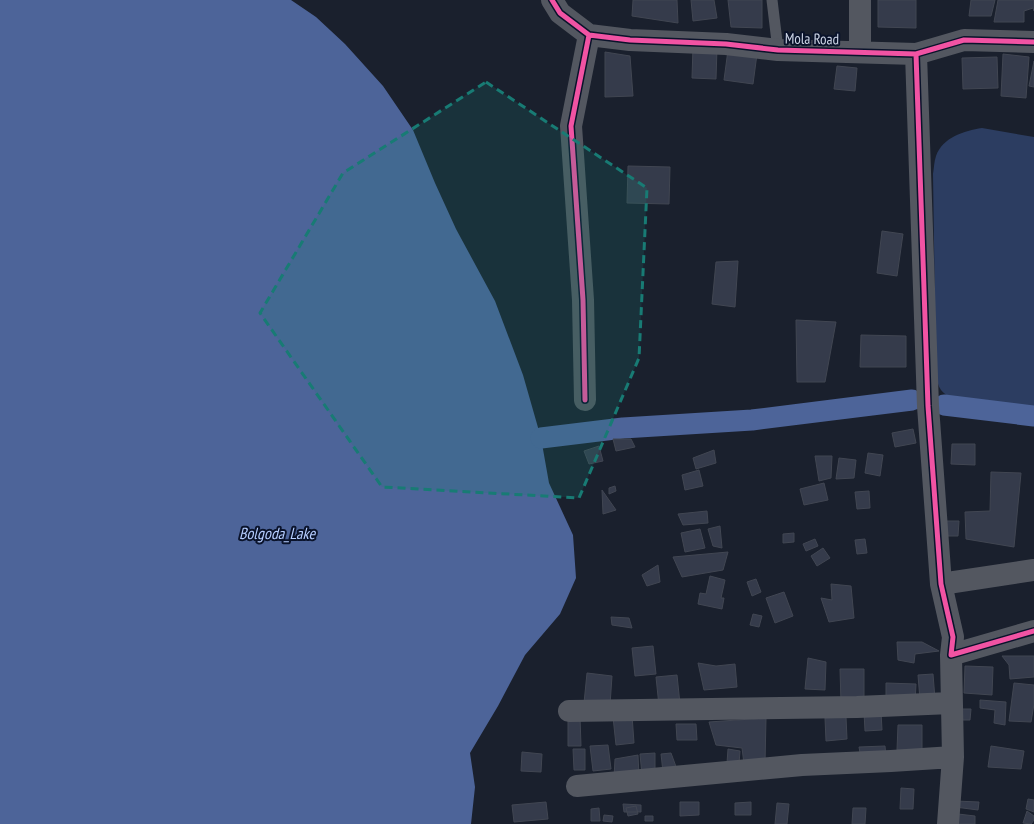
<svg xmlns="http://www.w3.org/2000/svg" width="1034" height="824" font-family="'PT Sans Narrow',sans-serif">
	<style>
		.green { fill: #2c3d61 }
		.water { fill: #4d6499 }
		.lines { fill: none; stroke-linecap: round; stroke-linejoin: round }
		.canal { stroke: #4d6499; stroke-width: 21 }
		.building { fill: #353b4b; stroke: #414652 }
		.service { stroke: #535760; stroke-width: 11 }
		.minor { stroke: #535760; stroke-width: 22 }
		.cycleway-casing { stroke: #0a132b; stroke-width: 8 }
		.cycleway { stroke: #f153a3; stroke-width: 5 }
		.marked { fill: #187b74; fill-opacity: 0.2; stroke: #187b74; stroke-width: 3; stroke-dasharray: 8 5; stroke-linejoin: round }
		.labels { text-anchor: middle; stroke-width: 4; stroke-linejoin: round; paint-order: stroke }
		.street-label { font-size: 15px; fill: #cdd5e6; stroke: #0a132b }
		.water-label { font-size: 16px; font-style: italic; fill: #b5cdff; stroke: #0a132b }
	</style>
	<rect width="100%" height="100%" fill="#1a202d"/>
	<path class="green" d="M982,128L1034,137V416C1014,412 952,406 941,390C938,386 937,380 936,375L933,174C934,168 934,162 936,156C943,137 964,131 982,128Z"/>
	<path class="water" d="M0,0H291L316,17L345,44L383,86L413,130L435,183L456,229L495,301L523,375L541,438L549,483L573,535L576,578L560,614L525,655L498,706L470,753L475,787L471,824H0Z"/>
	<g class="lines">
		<path class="canal" d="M944,405L1034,416
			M541,438L623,428L752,420L912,400"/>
	</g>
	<path class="building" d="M633,0H677L678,23L632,16Z
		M691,0H714L717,18L693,21Z
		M728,0H762V28L731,27Z
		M878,0H916V28L878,27Z
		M971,0H995L991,16H969Z
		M998,0H1034V11L1033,8L1024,11V22H994Z
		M693,47L717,48L716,79L692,78Z
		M728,50L757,54L753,84L724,80Z
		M605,52L630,56L633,96L605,97Z
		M1003,54L1029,57L1026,98L1001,96Z
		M997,57L998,88L963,89L962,58Z
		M1034,61V87L1029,86Z
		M837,66L857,68L855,91L834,89Z
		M628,166L670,167L669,204L627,203Z
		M882,231L903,234L897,276L877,273Z
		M738,261L735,307L712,304L716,262Z
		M796,320L836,322L825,382H797Z
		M861,335L906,336V367H860Z
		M913,429L916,443L895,447L892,433Z
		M613,439H631L635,447L616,451Z
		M952,444H975V465L951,464Z
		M599,446L603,461L589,464L584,451Z
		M714,450L716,463L696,469L693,458Z
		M868,453L883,455L880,476L865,473Z
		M815,456H832L831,478L819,481Z
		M839,458L856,460L854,478L836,479Z
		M699,470L703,486L685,490L682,475Z
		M991,472L1021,473L1014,547L966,539L965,512L990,511Z
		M824,483L828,500L804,505L800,489Z
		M615,486L616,491L609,494V488Z
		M602,490L616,510L603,514Z
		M869,491L870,508L857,509L855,492Z
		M707,511L708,523L683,525L678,514Z
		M945,521H959L958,536H945Z
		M720,526L722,548L713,546L708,529Z
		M700,529L705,548L685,552L681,533Z
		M794,533V542L783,543V534Z
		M815,539L818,546L806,551L803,544Z
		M865,539L867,553L857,554L855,540Z
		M823,548L830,558L817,566L811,556Z
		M728,552L723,570L682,577L673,557Z
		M658,565L660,582L647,586L642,575Z
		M710,576L725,580L721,598H724L722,609L698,604L700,593L706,594Z
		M756,579L761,592L752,596L747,582Z
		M831,584L851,586L854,618L829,622L821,598L832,600Z
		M784,592L793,616L775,623L766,598Z
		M753,614L762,616L759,627L750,625Z
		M611,617L629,618L632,628L612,625Z
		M897,642H922L939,651L915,654L914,663L898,660Z
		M653,646L656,674L635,676L632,648Z
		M1002,656H1034V677L1010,679L1009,665Z
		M808,658L826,662L825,690L805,689Z
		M698,663L716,666L735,664L737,687L704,690Z
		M965,666L993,667L992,695L964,693Z
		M840,669H864V702L841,703Z
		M587,673L612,676L610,705L584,703Z
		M933,674L935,699L920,700L918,675Z
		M677,675L680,704L659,706L656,677Z
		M886,683L916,684L915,703H886Z
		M1014,683L1034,685V704L1031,722L1009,721Z
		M980,700L1006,702L1005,725L994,723L995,710L980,708Z
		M960,709H971L970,720H960Z
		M864,712H881L882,730L865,731Z
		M632,715L634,743L616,745L613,717Z
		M568,717H580L581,746H568Z
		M846,717L847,739L826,741L825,718Z
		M766,718L765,763L744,764L742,748L716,745L709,722Z
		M676,724H696L697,740H677Z
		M898,725H922V750H897Z
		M608,745L611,769L593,771L590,746Z
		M885,746L886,757L861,758L859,747Z
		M991,746L1024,751L1021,769L988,767Z
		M573,749H585V770H574Z
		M728,749L740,751L739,764L727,763Z
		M522,752L542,754L541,772L521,771Z
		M655,753V775H642L640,754Z
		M671,753L678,772H663L661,754Z
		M638,755L639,777L614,778L615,759Z
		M901,788L914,789L913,809H900Z
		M1028,799L1034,800V812L1026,809Z
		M955,801L979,802L978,810L955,807Z
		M546,802L548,819L514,822L512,805Z
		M680,802H699V815L680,816Z
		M751,802V815H735V803Z
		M777,803L789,804L787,824H775Z
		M623,804L641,805V812H624Z
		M636,806L638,814L628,816L626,808Z
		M599,808L600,821H591V809Z
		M853,808H866L865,824H852Z
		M1027,811L1034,816V820L1031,824L1023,823Z
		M958,814L975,816V824H957Z
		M604,815L613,816L612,822L603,821Z
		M645,816H653V821H645Z"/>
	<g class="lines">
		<path class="service" d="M772,0L778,50"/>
		<path class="minor" d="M552,0L560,13L589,35L571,126L583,300L585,400
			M860,0V52
			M589,35L630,40L726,44L778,50L916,54L964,40L1034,42
			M916,54L928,406L941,584L953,637L951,655L1034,631
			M941,584L1034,570
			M569,711L857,707L951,703
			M577,786L802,765L891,761L953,757
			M948,824L953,757L951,655"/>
		<g class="cycleway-casing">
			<path id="cycleway" d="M552,0L560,13L589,35L571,126L583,300L585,400
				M589,35L630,40L726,44L778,50L916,54L964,40L1034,42
				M916,54L928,406L941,584L953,637L951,655L1034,631"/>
		</g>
		<use href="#cycleway" class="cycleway"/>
	</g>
	<path class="marked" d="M486,82L647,188L639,358L579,498L382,487L260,313L343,173Z"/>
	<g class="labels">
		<g class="street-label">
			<text transform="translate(812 39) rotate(1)" y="5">Mola Road</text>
		</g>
		<g class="water-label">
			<text x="277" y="539">Bolgoda_Lake</text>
		</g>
	</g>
</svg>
